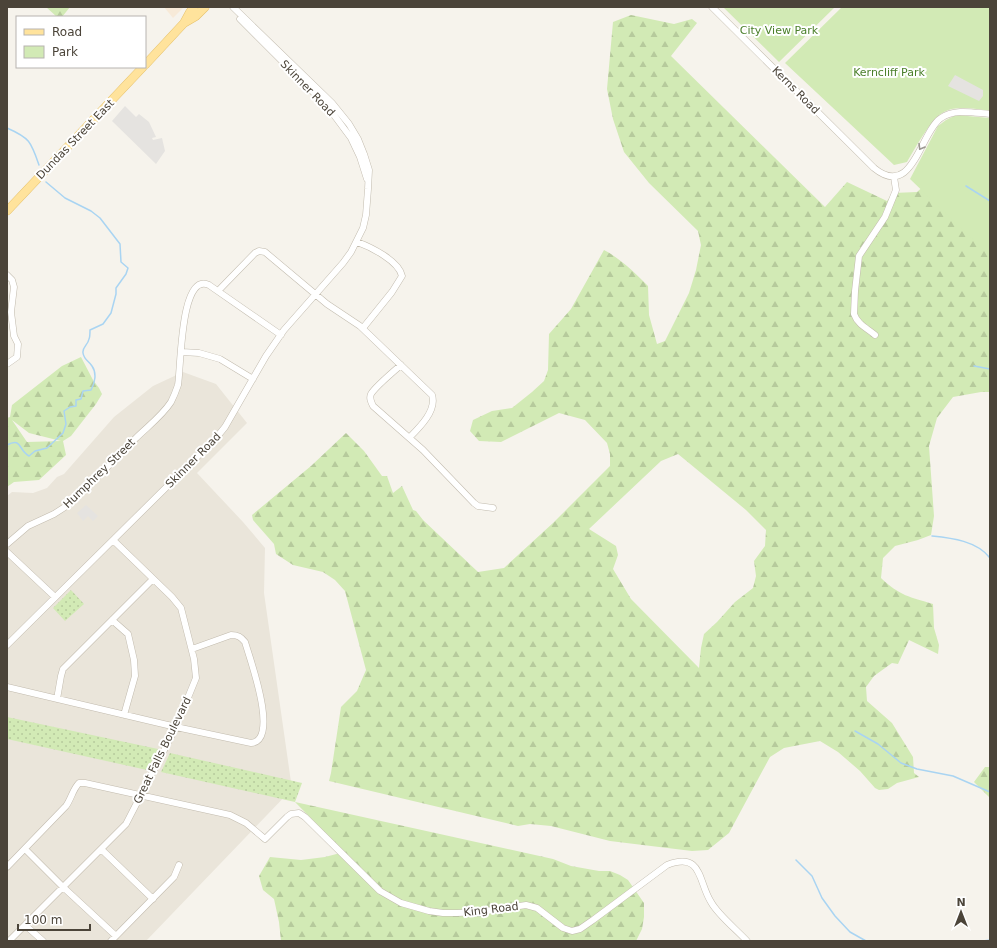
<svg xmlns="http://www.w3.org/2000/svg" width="997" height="948" font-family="'DejaVu Sans',sans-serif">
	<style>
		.residential { fill: #eae5da }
		.commercial { fill: #f7ead8 }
		.grass { fill: url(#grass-dots) }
		.forest { fill: url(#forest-firs); fill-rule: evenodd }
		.park { fill: #d2eab5 }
		.parking { fill: #e5e3e0 }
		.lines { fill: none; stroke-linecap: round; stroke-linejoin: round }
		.stream { stroke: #a9d4f2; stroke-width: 1.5 }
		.minor-casing { stroke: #c2bbae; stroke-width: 7 }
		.major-casing { stroke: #e6c16a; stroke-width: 9 }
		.minor { stroke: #fff; stroke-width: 6 }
		.major { stroke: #ffe39c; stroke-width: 8 }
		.oneway { stroke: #9c9892 }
		.labels { text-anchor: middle; stroke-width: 4; stroke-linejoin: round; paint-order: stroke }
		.park-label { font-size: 11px; fill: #4a7f2a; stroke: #fff }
		.street-label { font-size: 11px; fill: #4b4439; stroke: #fff }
	</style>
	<defs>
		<pattern id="grass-dots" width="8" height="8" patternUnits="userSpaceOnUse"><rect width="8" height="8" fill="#d2eab5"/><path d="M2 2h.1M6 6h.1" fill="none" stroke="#b6ca9c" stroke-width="1.8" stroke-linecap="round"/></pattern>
		<pattern id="forest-firs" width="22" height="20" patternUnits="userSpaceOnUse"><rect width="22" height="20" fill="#d2eab5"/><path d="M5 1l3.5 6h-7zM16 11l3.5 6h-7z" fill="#b6ca9c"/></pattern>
	</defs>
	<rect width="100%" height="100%" fill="#f6f3ec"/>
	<path class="residential" d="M183,372L216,384L247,423L197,473L243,522L265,548L264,593L292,789L146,941H7V496L12,492L33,493L47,488L57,477L64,474L114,417L153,386Z"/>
	<path class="commercial" d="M164,7H184L173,18Z"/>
	<path class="grass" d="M71,590L84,604L65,621L53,608Z
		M7,717L158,749L147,770L7,739Z
		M170,753L302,783L295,802L161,772Z"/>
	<path class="forest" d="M46,7H70L62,17H57Z
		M631,15L674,24L692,19L697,23L671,56L825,207L847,182L887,201L893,193L917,192L926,184L990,199V392H981L953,397L937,418L929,446L934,516L931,535L918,540L895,546L883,558L881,578C900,596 910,597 933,604L934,628L939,645L938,654L909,640L898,664L892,663L874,676L866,687L867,701L892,723L913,757L914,773L919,777L897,783L888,789L879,790L875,788L860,771L838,752L820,741L784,748L770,757L729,833L708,850L692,851L610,841L551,826L530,824L518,826L329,781L331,773L341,707L357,691L366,670L345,591L335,580L323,572L293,565L276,554L274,544L253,520L252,515L311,466L346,433L364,451L382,476H387L393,493L402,486L413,510L416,511L423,520L478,572L504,568L553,523L610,466V454L607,443L585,420L559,413L501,442L479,441L470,431L473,420L492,411L512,408L532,392L544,381L548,370L549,334L571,309L604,250C621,259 635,273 648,286L649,315L657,344L665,341L689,293L696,270L701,245L698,231L649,183L624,152L613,119L607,89L613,22ZM678,454L746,510L766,530L765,546L754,561L756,576L753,588L735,602L717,622L704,634L701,648L699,668L631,599L613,569L618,555L616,546L589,529L661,461Z
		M81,357L93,380L99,388L102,394L96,404L71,436L63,441L66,455L39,480L14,482L7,487V418L10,417L12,405L62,366ZM12,420L29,433L61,441L27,442Z
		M985,767H990V798L974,782Z
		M295,802L553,859L571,866L599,871H610L620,875L628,880L644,903V917L642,929L636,941H281L279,922L274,899L263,890L259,876L270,857L301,860L325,857L344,852Z"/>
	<path class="park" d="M723,7H835L779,62Z
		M842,7H990V111C976,109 957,105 944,112C931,118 915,149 907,162L894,165L785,63Z
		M956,115L990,118V256L910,179L938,126L946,120Z"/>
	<path class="parking" d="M955,75L983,90V96L979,101L948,86Z
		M125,106L136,117L139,114L149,122L156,137L152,138L153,140L162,138L165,151L156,164L112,121Z
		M86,505L98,516L93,521L88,516L83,521L77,513Z"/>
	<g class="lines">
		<path class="stream" d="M7,128C30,138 31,142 39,165
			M966,186L990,201
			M974,366L990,369
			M7,445C22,437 18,450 29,456L35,451L47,448L63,433L66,424L64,411L70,407L76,406V400L81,399L83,391L91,390C95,383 97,373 92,366C89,361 84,360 83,353C82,347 88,345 89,339C90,337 90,333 90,330L103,324L111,313L116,294V288L126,274L128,268L121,262L120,244L100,218L91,211L65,198L46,182
			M932,536C952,538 977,541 990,558
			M855,731L878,744L901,763L917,769L953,776L990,792
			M796,860L812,876L822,898L835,916L850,932L866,941
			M983,941L990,940"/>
		<g class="minor-casing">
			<path id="minor" d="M712,7L874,168C913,200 920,132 941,118C955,108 975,113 990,114
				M240,19L328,107L351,138L360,157L367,179
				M357,242C371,247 399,261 402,276L392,292L363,328
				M7,275L12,280L14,287L11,312L14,336L18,344L17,357L7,364
				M218,291L255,253L259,251L265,252L327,304L360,326L432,395C437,410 420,427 410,437
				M875,335C867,328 858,325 854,314L855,291L859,256L885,217L896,190L894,177
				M182,352L199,353L220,359L253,379
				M401,365C394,371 375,387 371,394C369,398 371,402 373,406L423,450L474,503L478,506L493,508
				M7,544L28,526L54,514L68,505C91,484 113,461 135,439C147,427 162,416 171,402C174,396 176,391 178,385C181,369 180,271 209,285L281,335
				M7,552L55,597
				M112,620L128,634L134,660L135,676L124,715
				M7,645L216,438L225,427L266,356L284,330L343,263L351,252L363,228L366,215L368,189L369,170L364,154L358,139L349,124L332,103L233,7
				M7,687L176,727L251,743C280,741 250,659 245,642C241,637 238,635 231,635L192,649
				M57,699L61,676L63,669L153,579
				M25,849L63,887L116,936
				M101,849L153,899
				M7,867L66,806C71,799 73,789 79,783H85L230,815L246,823L265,839L287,817L291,814L299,813L305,817L380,891L401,903L429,911L443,913H457L480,912L526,905L537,908L563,928L572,931L580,929L593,920L667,865C703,851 698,882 711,902C718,915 737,930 747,941
				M25,925L43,941
				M9,941L126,824L176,727L196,678L194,659L181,608L172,597L113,540
				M111,941L174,877L179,865"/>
		</g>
		<g class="major-casing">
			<path id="major" d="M184,23L196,16L205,7
				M145,65L184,23L190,12L194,7
				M7,211L143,67"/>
		</g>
		<use href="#minor" class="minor"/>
		<use href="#major" class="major"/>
	</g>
	<defs><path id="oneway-chevron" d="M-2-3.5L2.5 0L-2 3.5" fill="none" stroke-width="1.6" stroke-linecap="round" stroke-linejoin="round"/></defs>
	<use class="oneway" href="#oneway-chevron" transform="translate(921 147) rotate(121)"/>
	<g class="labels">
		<g class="park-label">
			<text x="779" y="34">City View Park</text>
			<text x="889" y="76">Kerncliff Park</text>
		</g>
		<g class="street-label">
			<text transform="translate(308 88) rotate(46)" y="4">Skinner Road</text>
			<text transform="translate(796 90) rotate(45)" y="4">Kerns Road</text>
			<text transform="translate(75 139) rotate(-46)" y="4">Dundas Street East</text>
			<text transform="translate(193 460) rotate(-45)" y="4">Skinner Road</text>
			<text transform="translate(99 473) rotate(-44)" y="4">Humphrey Street</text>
			<text transform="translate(162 750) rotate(-64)" y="4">Great Falls Boulevard</text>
			<text transform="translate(491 909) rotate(-7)" y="4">King Road</text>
		</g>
	</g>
	<rect width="997" height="948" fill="none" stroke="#4b4439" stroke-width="16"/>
	<rect x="16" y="16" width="130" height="52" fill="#ffffff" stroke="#b7b4b0"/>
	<rect x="24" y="29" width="20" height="6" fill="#ffe39c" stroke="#b7b4b0"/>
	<text x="52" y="36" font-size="12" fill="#4b4439">Road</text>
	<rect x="24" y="46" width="20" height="12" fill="#d2eab5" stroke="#b7b4b0"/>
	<text x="52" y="56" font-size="12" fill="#4b4439">Park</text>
	<g transform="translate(961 912)" stroke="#ffffff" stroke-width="3" paint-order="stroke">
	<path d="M0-3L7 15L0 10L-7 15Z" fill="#4b4439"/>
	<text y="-6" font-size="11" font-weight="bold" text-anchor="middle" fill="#4b4439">N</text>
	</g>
	<path d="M18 924v6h72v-6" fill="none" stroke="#4b4439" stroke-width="2"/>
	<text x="24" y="924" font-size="12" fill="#4b4439" stroke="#ffffff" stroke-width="3" paint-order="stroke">100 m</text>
</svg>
